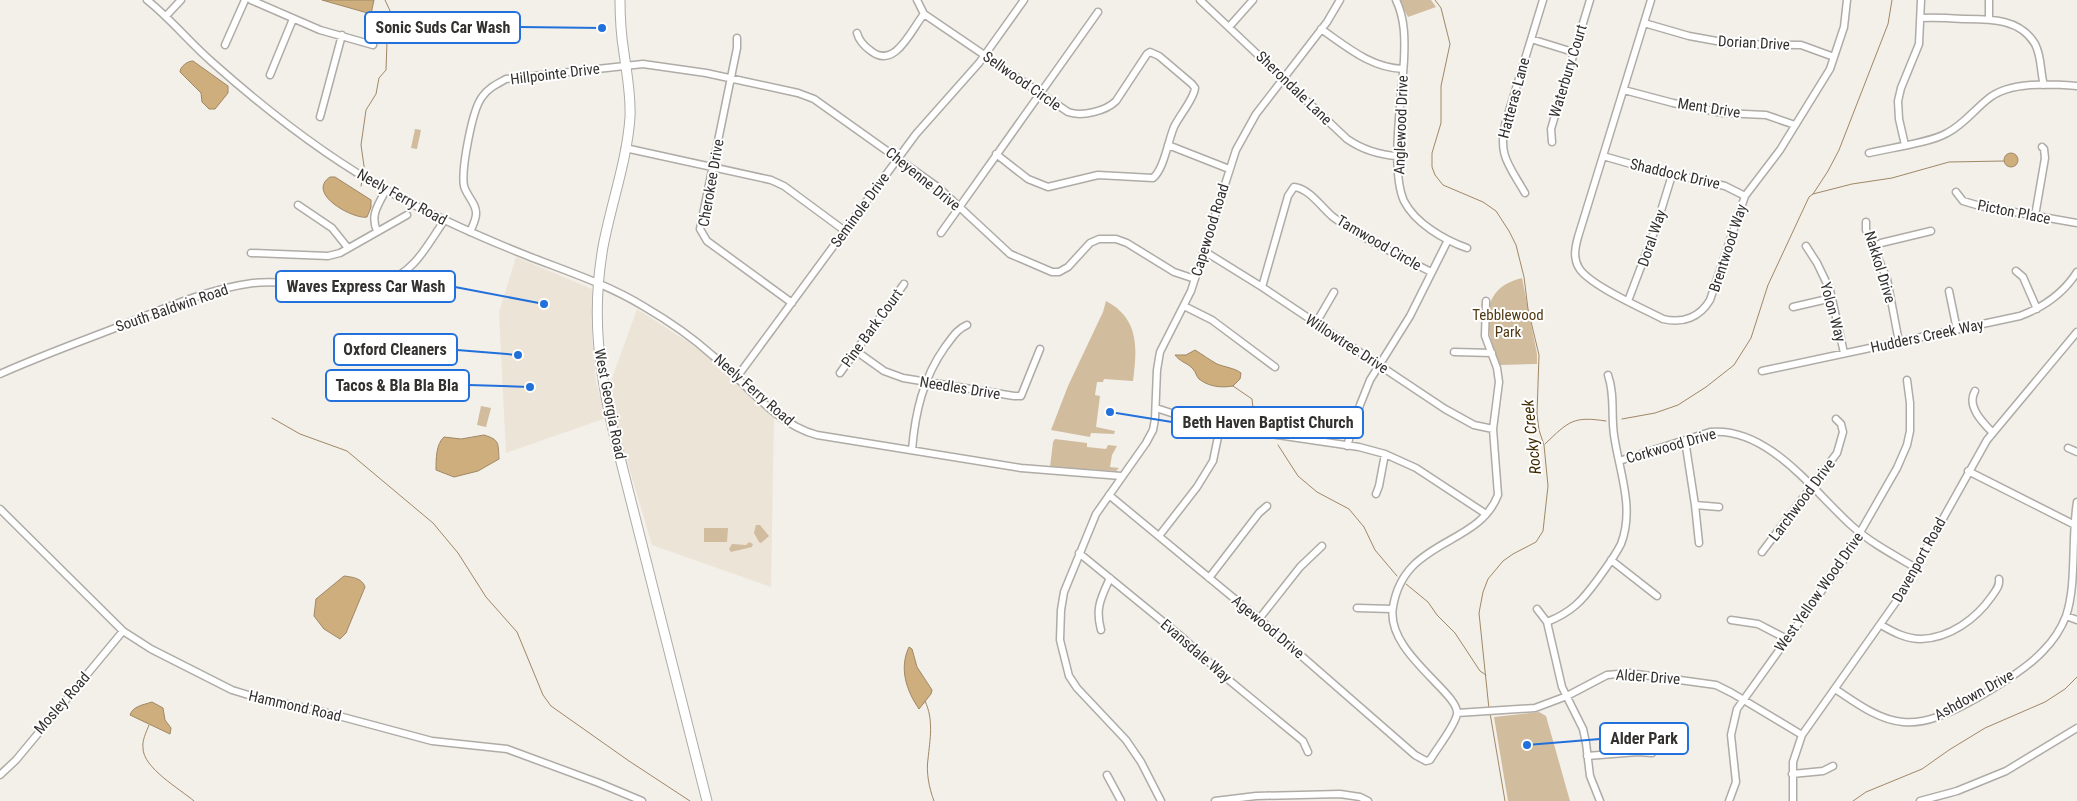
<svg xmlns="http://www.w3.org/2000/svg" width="2077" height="801" font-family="'Roboto Condensed',sans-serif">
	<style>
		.built { fill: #ede4d8 }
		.green { fill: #d1bc9e }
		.water { fill: #cfae7d; stroke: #a08866 }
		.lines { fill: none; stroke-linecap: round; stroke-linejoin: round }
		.stream { stroke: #a08866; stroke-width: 1 }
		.minor-casing { stroke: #afaba6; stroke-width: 9 }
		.major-casing { stroke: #afaba6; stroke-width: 11 }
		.minor { stroke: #fff; stroke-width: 6 }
		.major { stroke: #fff; stroke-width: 9 }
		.labels { text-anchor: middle; stroke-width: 4; stroke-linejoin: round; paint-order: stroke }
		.street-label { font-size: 15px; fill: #33312f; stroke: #fff }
		.park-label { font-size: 15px; fill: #503912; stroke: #fff }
		.water-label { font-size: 16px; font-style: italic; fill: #402a00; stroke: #fff }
		.leader { fill: none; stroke: #2170db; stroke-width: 2 }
		.callout-dot { fill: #2170db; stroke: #fff; stroke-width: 2 }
		.callout { fill: #fff; stroke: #2170db; stroke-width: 2 }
		.callout-label { font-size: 16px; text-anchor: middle; font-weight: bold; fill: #33312f }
	</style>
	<rect width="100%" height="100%" fill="#f3efe9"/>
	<path class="built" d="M516,257L592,289V339L596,382L606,418L506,453L499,312Z
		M637,309L699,349L774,418L771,587L652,545L612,410L610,384Z"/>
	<path class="green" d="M1399,0H1431L1436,7L1408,17Z
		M415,129L421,130L417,149L411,148Z
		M1522,278L1537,354V364L1500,365C1486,333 1475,289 1522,278Z
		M1106,301C1140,319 1137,349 1133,381L1104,379L1103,382H1097L1095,395L1100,396L1096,427L1115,431L1114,434L1091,433L1090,437L1051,430L1068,386L1103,312Z
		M481,406L491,408L486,427L477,425Z
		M1055,439L1087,443V447L1106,449L1108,445L1117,446L1112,455L1110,467L1119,468L1116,471L1050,467L1053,442Z
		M756,525H760L769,536L761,543L759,542L754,533Z
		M704,528H728L727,542H704Z
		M749,542L753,544L752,547L731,552L729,549L732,544L746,545Z
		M1539,712L1546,716L1570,801H1508L1494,717Z"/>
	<path class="water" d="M322,0H374L371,14Z
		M193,61L228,86V93L215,109H209L202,102L201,93L180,72C180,67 187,61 193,61Z
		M2004 160a7 7 0 1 1 14 0a7 7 0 1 1-14 0Z
		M330,177H335L371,200V207L367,217C355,220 305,194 330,177Z
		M1195,350C1203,355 1210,360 1217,364C1224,367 1235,368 1241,373L1240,379L1233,386C1222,388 1209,387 1199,379C1196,376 1196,372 1193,369C1188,363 1180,362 1175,355H1186Z
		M484,435C500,440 498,443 499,459L478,471L454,477L436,470C436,459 436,444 444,437L461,439Z
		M344,576C352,577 362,578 365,587L346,633L340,639L324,629L314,616L316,599Z
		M909,647L912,649L917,667L932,690L931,694L919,709C906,690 899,668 909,647Z
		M152,702L163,708L165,720L171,728L170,734L130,715C133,706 143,705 152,702Z"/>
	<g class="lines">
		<path class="stream" d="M1435,0L1441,8L1450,44L1441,86V123L1432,153V167L1435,175L1443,185L1483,202L1496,211L1509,231L1516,245L1524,277L1528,309L1539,355L1537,414L1539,430L1544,445L1548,486L1543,531L1536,542L1513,554L1503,561L1488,579L1483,592L1479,613L1489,709
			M365,173L361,145L366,110L376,94L379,78L386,70L387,42L392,33L393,27L392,15L385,0
			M361,186L362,181
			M1813,194L1852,184L1892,178L1949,162L2004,161
			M1233,386L1252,399L1255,425
			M272,418L300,434L347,451L433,523L458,553L486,597L517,632L543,695L551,706L629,761L690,801
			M1622,419L1655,413L1678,405L1706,387L1734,365L1751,338L1768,285L1809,197L1813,194L1828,171L1839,150L1888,24L1892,0
			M1545,444C1569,421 1573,416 1606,421
			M1278,445L1298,476L1317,492L1349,509L1364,527L1375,550L1397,576
			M1406,584L1428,602L1437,615L1455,633L1480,671L1486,675
			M925,701C934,720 930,739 928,759C926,772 929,788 934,801
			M1490,713L1505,801
			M149,725C146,733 142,740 143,748C143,768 180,789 194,801
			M1853,801L1866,792L1922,769L1949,750L1985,728L2045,702L2065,689L2077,677"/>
		<g class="minor-casing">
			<path id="minor" d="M147,0C171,19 189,42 212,62C266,110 324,156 388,191C433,216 480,237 528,256C566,271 607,284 643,306C667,320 691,336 712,355C745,382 775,424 817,435L1021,468L1121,476
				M251,0L320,30L373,45
				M917,0L924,14L1068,112C1082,117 1106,111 1116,101L1147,54L1150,52L1159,56L1192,84L1195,88C1194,99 1179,116 1174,127C1168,141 1164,169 1153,178L1098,175L1048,187L1028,179L996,154
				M1200,0L1347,139C1363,150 1379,155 1398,156
				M1396,0C1405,19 1405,39 1404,60C1402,96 1390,170 1404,201C1415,223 1444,240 1467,248
				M1651,0L1578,237C1575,248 1573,258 1579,268C1589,285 1644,309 1663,319C1683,324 1700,317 1710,300L1745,196L1780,150L1830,69L1844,27L1847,0
				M166,16L181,0
				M1921,18C1935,17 1949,18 1963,19C1989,19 2020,18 2035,44C2042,57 2040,72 2044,85
				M1989,19V0
				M1644,23L1689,36L1733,44L1801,45L1834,57
				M1229,27L1253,0
				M1321,29C1347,47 1371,68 1403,69
				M857,33C859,41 864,46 871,51C895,70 911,30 924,14
				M737,38V48L700,229L707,241L792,303
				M1531,39L1573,52
				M225,45L245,0
				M270,75L293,19
				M1624,90L1673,103L1723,113L1766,115L1795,125
				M320,117L342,35
				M1552,142L1551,129L1590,0
				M1168,145L1229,169
				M1905,145L1899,119L1898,101L1901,88L1919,44L1921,0
				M625,148L771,180L784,186L845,231
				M1869,153C1889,148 1930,143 1947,133C1963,125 1974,110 1988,99C2009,81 2051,84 2077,86
				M1603,156L1645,168L1725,186L1745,196
				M1956,192L1963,201L1980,206L2077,223
				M1525,193C1509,165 1497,155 1506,121L1543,0
				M298,205L332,228L348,248
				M2035,216L2045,158L2044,149L2042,147
				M1866,222V230L1887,279L1899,342
				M377,231C370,215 378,205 386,190
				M470,232C472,227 476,220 476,214C477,204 466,195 464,186C461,170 472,110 482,97C488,88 497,84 506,79L643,64L706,73L798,93L814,99L939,188L1010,254L1052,272H1059L1068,267L1090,243L1099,239H1116L1127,243L1174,272L1195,279
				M941,233L1098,12
				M1806,246L1817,263L1830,290L1844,353
				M1874,247L1881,243L1931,231
				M1204,251L1262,287L1445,409L1474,425L1493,429
				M251,253L328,256L340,253L407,215
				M2016,271L2023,277L2037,309
				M1262,287L1288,196L1294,187C1309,188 1322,208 1333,217C1363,239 1398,255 1431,272
				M1949,291L1957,330
				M1628,301L1656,227L1672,175
				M1184,306L1212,320L1275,367
				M1793,307L1832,298
				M1316,323L1334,292
				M856,351L884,371L903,378L1014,396H1021L1040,349
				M1454,352L1492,353
				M1762,371L2020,316C2044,307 2063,294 2077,272
				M840,373L904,284
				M0,374C40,356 82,341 123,325C165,308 208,289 253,283C292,278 347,294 385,282C415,272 427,245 444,221
				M737,377L916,134L979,63L1024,0
				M1975,391C1966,406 1983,423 1993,433
				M1156,408L1208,425L1359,447L1385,454L1416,468L1486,514
				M1685,440L1695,505L1699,543
				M1347,446L1360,405L1370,380L1410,316L1448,240
				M2068,448L2077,452
				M912,450C915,413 923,378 945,347C952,338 957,329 967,325
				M1619,461L1710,432C1768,426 1814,492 1852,526C1871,543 1894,555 1916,568
				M1968,471L2077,526
				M1376,494L1379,486L1385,454
				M1109,495L1259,619L1415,755L1426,761L1430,760C1437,748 1455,726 1457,714C1460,693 1385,652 1393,607C1404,538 1478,547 1498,495L1493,429L1499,382L1497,368L1485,336L1486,301
				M1695,505L1719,507
				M0,509L123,631L151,649L232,690L258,698L324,712L432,741L507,749L599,783L642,801
				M1159,536L1197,487L1213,461L1220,427
				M1762,552L1837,453L1843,432L1841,424L1836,419
				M1079,553L1183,638L1224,676L1303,741L1308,752
				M1611,560L1657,596
				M1209,578L1259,513L1267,506
				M1357,608L1392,609
				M1537,609L1547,622L1562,687L1583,729L1586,743L1590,776L1600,801
				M2066,616L2077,620
				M1259,619L1300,567L1322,546
				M1731,620L1758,624L1787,639
				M1547,622C1572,612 1582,601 1598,579C1606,568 1615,556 1621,544C1635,508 1619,471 1614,435C1611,415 1615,395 1608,375
				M1881,625C1893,632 1906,639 1921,639C1950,638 1976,619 1992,596C1996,590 2000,586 1999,579
				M1101,630C1095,608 1101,598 1110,578
				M1835,689C1855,702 1878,720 1903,722C1914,723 1926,721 1937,717C1964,708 2024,672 2043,651C2053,641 2061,629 2066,616C2077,584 2071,538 2077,502
				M1457,713L1535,708L1567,696L1607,675L1629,673L1716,685L1732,693L1802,735
				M1587,756L1638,752L1652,753
				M1792,774L1823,771L1833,766
				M0,775L16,760L123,631
				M1107,775L1121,801
				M1161,801L1141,762L1126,740L1077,688L1069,676L1060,640L1061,610L1064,592L1096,514L1146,443L1153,430L1155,419L1157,370L1160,352L1191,291L1236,150L1256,114L1327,22L1340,0
				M1215,801L1256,796L1340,794L1360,797L1368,801
				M1729,801L1736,782L1731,735L1737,709L1846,557L1897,468L1907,445L1910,431V403L1907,380
				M1793,801V762L1802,735L1898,599L1987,440L2077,332
				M1920,801L1957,791L2006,771L2077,728"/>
		</g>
		<g class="major-casing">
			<path id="major" d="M620,0C620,18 621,35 624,53C627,75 631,95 630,117C627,161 611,204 603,247C591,316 599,371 615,438L707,801"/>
		</g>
		<use href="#minor" class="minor"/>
		<use href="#major" class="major"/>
	</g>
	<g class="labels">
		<g class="street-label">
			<text transform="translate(1754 43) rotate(3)" y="5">Dorian Drive</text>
			<text transform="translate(1568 71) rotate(-73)" y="5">Waterbury Court</text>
			<text transform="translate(555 74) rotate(-7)" y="5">Hillpointe Drive</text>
			<text transform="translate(1022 81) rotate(35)" y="5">Sellwood Circle</text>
			<text transform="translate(1294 88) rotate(44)" y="5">Sherondale Lane</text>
			<text transform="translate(1514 98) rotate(-75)" y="5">Hatteras Lane</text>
			<text transform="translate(1709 108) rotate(9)" y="5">Ment Drive</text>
			<text transform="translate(1401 125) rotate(-88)" y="5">Anglewood Drive</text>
			<text transform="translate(1675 174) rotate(13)" y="5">Shaddock Drive</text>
			<text transform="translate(923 179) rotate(39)" y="5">Cheyenne Drive</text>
			<text transform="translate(711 183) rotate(-80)" y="5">Cherokee Drive</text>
			<text transform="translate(402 197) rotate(29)" y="5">Neely Ferry Road</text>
			<text transform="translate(860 210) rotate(-54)" y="5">Seminole Drive</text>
			<text transform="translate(2014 212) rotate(11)" y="5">Picton Place</text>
			<text transform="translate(1210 230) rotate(-73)" y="5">Capewood Road</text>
			<text transform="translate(1652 238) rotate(-71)" y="5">Doral Way</text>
			<text transform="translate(1379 243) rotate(30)" y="5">Tamwood Circle</text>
			<text transform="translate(1728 248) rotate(-72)" y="5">Brentwood Way</text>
			<text transform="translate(1880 267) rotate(73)" y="5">Nakkol Drive</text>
			<text transform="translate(172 308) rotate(-19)" y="5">South Baldwin Road</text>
			<text transform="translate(1833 312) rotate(75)" y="5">Yolon Way</text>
			<text transform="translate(872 328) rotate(-54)" y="5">Pine Bark Court</text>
			<text transform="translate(1927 336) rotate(-12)" y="5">Hudders Creek Way</text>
			<text transform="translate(1347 344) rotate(33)" y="5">Willowtree Drive</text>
			<text transform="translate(960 388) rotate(9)" y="5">Needles Drive</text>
			<text transform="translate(754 390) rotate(41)" y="5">Neely Ferry Road</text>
			<text transform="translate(610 404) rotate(79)" y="5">West Georgia Road</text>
			<text transform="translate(1671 446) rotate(-16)" y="5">Corkwood Drive</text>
			<text transform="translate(1802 500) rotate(-53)" y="5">Larchwood Drive</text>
			<text transform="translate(1919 560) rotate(-61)" y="5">Davenport Road</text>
			<text transform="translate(1819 592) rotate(-55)" y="5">West Yellow Wood Drive</text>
			<text transform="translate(1268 627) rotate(40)" y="5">Agewood Drive</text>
			<text transform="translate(1196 651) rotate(41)" y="5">Evansdale Way</text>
			<text transform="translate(1648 677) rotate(4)" y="5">Alder Drive</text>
			<text transform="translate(1974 695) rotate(-29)" y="5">Ashdown Drive</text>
			<text transform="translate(62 703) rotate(-49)" y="5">Mosley Road</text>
			<text transform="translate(295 706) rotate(13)" y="5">Hammond Road</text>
		</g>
		<g class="park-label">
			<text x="1508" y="320">Tebblewood<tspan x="1508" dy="17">Park</tspan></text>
		</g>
		<g class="water-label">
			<text transform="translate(1531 437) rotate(-96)" y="6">Rocky Creek</text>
		</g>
	</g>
	<path class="leader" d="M602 28L520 27M544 304L455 287M518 355L457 350M530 387L469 385M1110 412L1172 422M1527 745L1600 739"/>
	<g class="callout-dot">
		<circle cx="602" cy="28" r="5"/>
		<circle cx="544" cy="304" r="5"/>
		<circle cx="518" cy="355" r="5"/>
		<circle cx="530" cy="387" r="5"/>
		<circle cx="1110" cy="412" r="5"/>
		<circle cx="1527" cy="745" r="5"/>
	</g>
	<g class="callout">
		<rect x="365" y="12" width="155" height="31" rx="5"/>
		<rect x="276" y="271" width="179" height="31" rx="5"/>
		<rect x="334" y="334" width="123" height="31" rx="5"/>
		<rect x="326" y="370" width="143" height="31" rx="5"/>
		<rect x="1172" y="407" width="191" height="31" rx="5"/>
		<rect x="1600" y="723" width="88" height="31" rx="5"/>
	</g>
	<g class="callout-label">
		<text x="443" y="33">Sonic Suds Car Wash</text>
		<text x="366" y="292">Waves Express Car Wash</text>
		<text x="395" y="355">Oxford Cleaners</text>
		<text x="397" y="391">Tacos &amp; Bla Bla Bla</text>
		<text x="1268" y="428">Beth Haven Baptist Church</text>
		<text x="1644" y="744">Alder Park</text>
	</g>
</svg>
